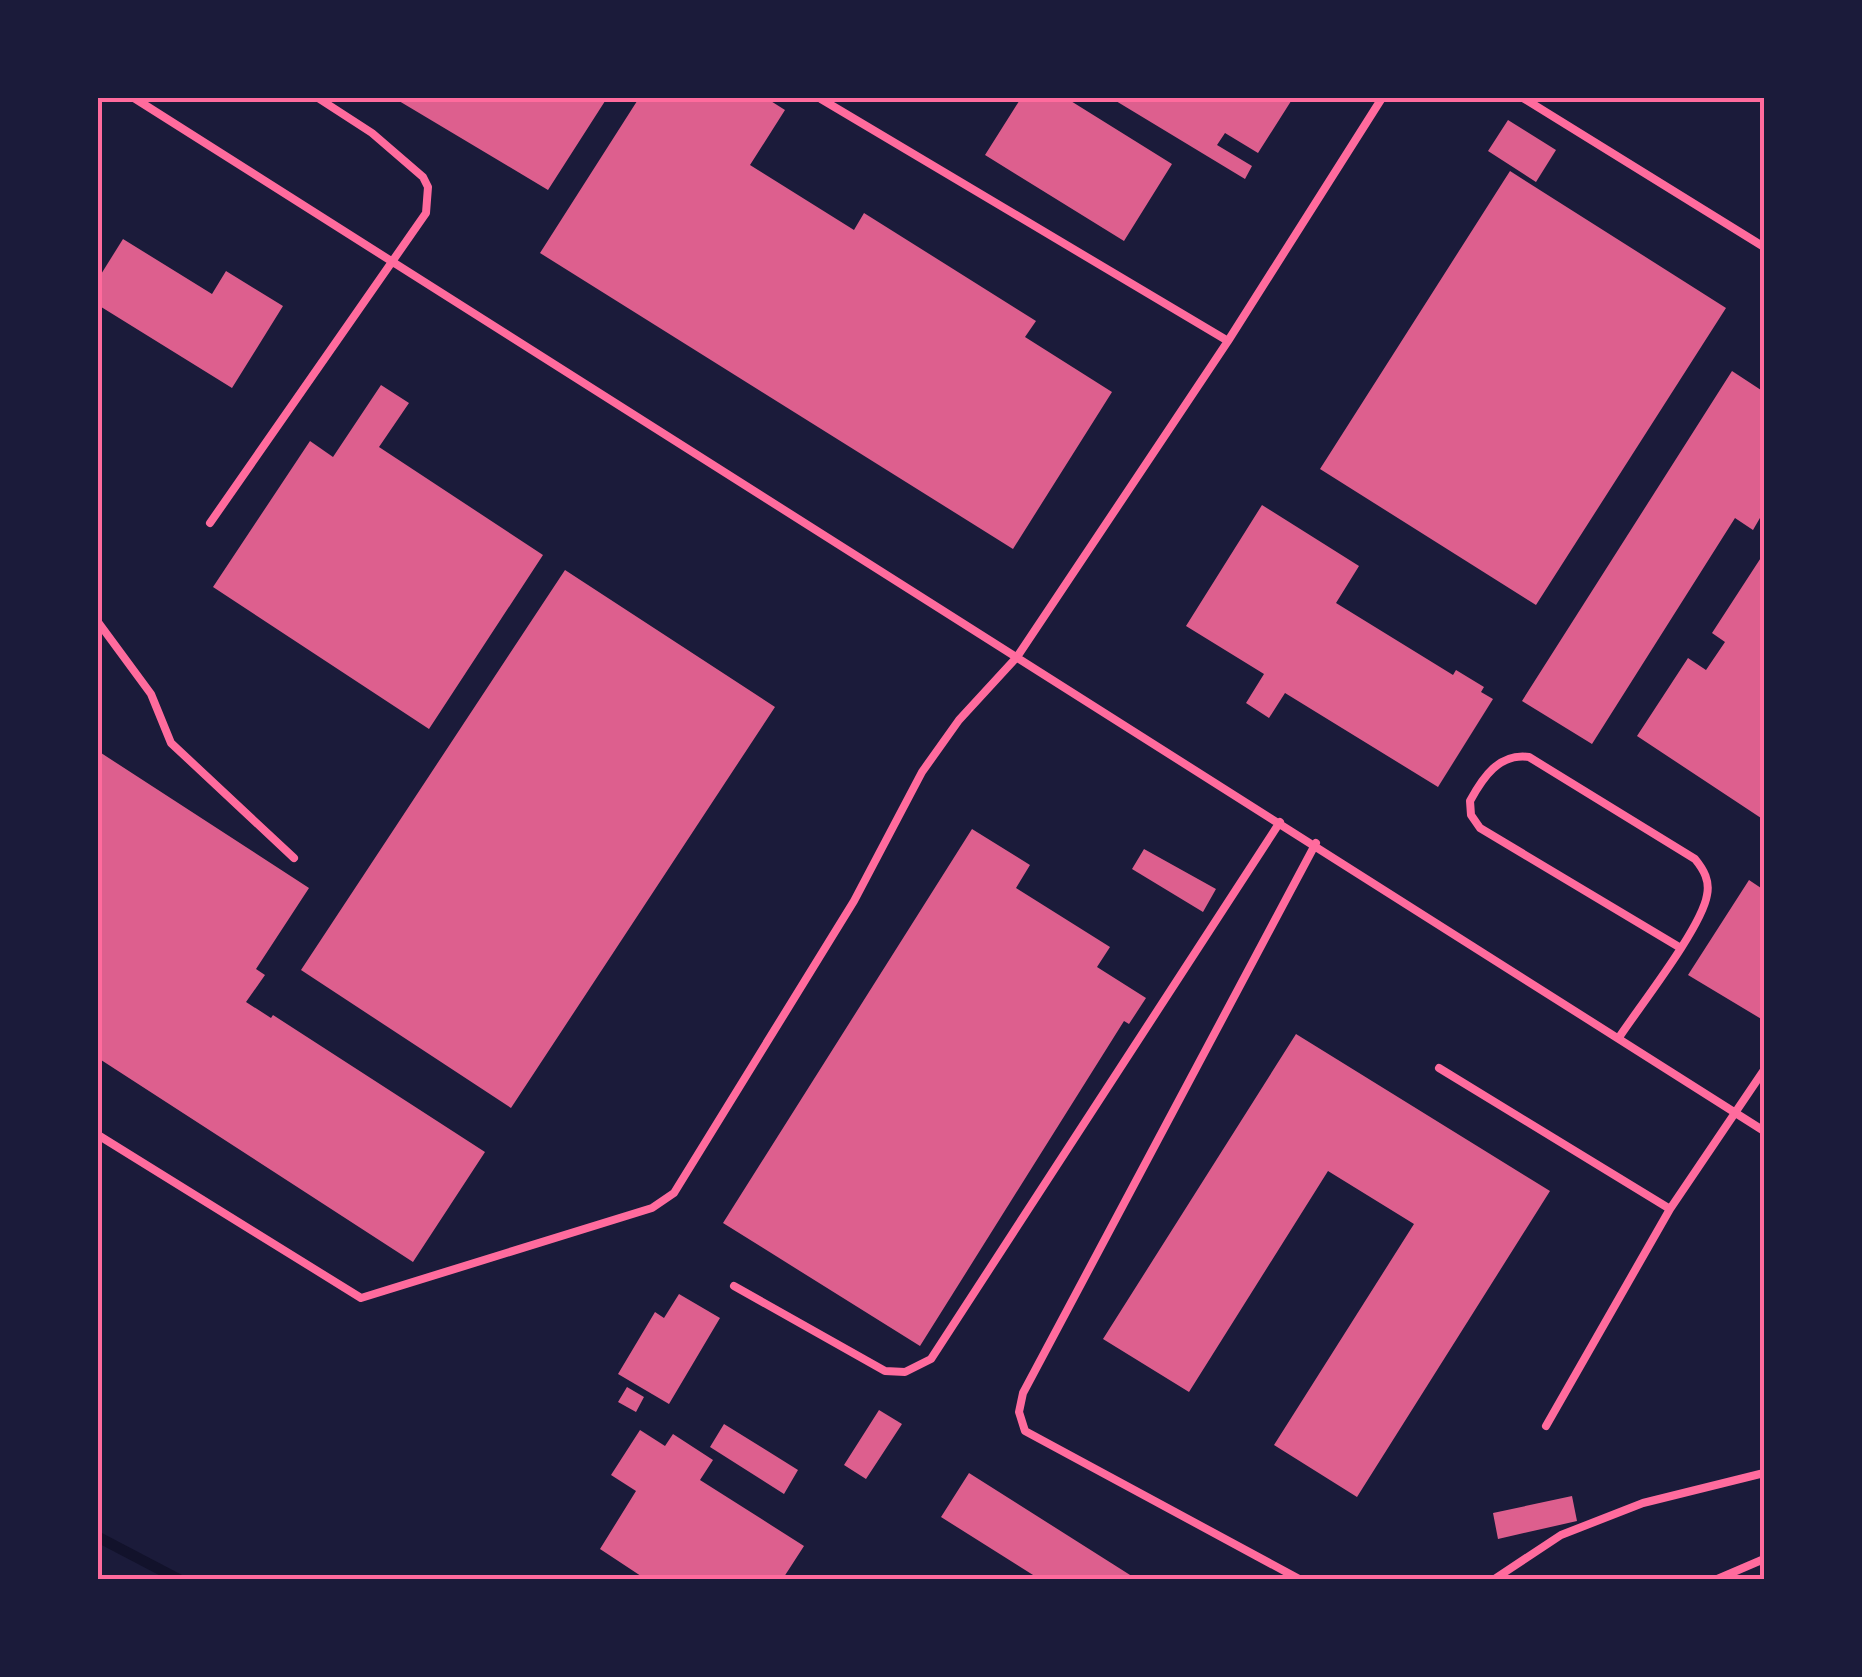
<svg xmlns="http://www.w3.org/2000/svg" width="1862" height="1677" font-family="'PT Serif',serif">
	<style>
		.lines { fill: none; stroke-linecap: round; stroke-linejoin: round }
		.stream { stroke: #12122b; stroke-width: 11 }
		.building { fill: #dd5f8e }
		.service { stroke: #ff6b9d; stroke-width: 8 }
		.neatline { fill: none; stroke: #ff6b9d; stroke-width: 4 }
	</style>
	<rect width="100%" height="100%" fill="#1b1b3a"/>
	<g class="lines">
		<path class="stream" d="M98,1537L180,1580"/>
	</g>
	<path class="building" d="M394,98H607L548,190Z
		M639,98H766L785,110L750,165L854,230L864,213L1036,321L1025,337L1112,392L1013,549L540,253Z
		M1021,98H1066L1172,164L1124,241L985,155Z
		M1111,98H1293L1258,153L1225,133L1217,145L1252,166L1245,179Z
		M1508,120L1556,150L1536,182L1488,151Z
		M1510,171L1726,308L1536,605L1320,469Z
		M123,239L212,294L226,271L283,306L232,388L98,305V279Z
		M1732,371L1764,392V511L1753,530L1735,518L1592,744L1522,701Z
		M381,385L409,403L379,447L543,555L429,729L213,587L310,441L333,457Z
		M1262,505L1359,566L1336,603L1453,675L1456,670L1484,687L1481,692L1493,699L1438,787L1285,693L1269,718L1246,703L1264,674L1186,626Z
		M1764,553V820L1637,736L1688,658L1706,670L1725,642L1712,633Z
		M565,570L775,707L511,1108L301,970Z
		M98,751L309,888L256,969L265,975L246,1002L271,1018L273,1015L485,1152L413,1262L98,1058Z
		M972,829L1030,865L1016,888L1110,947L1097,967L1146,998L1129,1024L1124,1021L920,1346L723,1223Z
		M1144,849L1216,889L1203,912L1132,869Z
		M1749,880L1764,890L1763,1020L1688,975Z
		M1296,1034L1550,1191L1357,1497L1274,1445L1414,1224L1328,1171L1189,1392L1103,1339Z
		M679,1294L720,1318L669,1404L618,1374L655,1312L664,1318Z
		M627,1387L644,1397L636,1412L618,1402Z
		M879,1410L902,1424L866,1479L844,1465Z
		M724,1424L798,1470L784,1494L710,1447Z
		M640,1430L665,1446L673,1434L713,1460L700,1480L804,1546L782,1580H647L600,1549L636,1491L611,1475Z
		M969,1473L1138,1580H1041L941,1517Z
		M1572,1496L1577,1521L1498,1539L1493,1513Z"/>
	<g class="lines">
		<path class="service" d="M134,98L1764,1131
			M1523,98L1764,247
			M821,99L1228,341
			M210,523L426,213L428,187L423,177L372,133L318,98
			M98,622L151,694L171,743L294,858
			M1620,1036C1640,1006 1702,927 1707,895C1710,881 1704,870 1695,859L1529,757C1499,753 1483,777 1470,801L1471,815L1480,828L1679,947
			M1439,1068L1670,1209
			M98,1135L361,1298L652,1208L674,1193L854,901L922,772L959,720L1017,657L1228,341L1382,98
			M734,1286L885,1371L905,1372L931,1359L1280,822
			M1546,1426L1670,1209L1764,1070
			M1301,1580L1025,1431L1019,1412L1023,1393L1316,843
			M1493,1580L1561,1535L1643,1503L1764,1473
			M1715,1580L1764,1559"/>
	</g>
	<rect width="1862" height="1677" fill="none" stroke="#1b1b3a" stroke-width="200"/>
	<rect x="100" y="100" width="1662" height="1477" class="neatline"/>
</svg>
